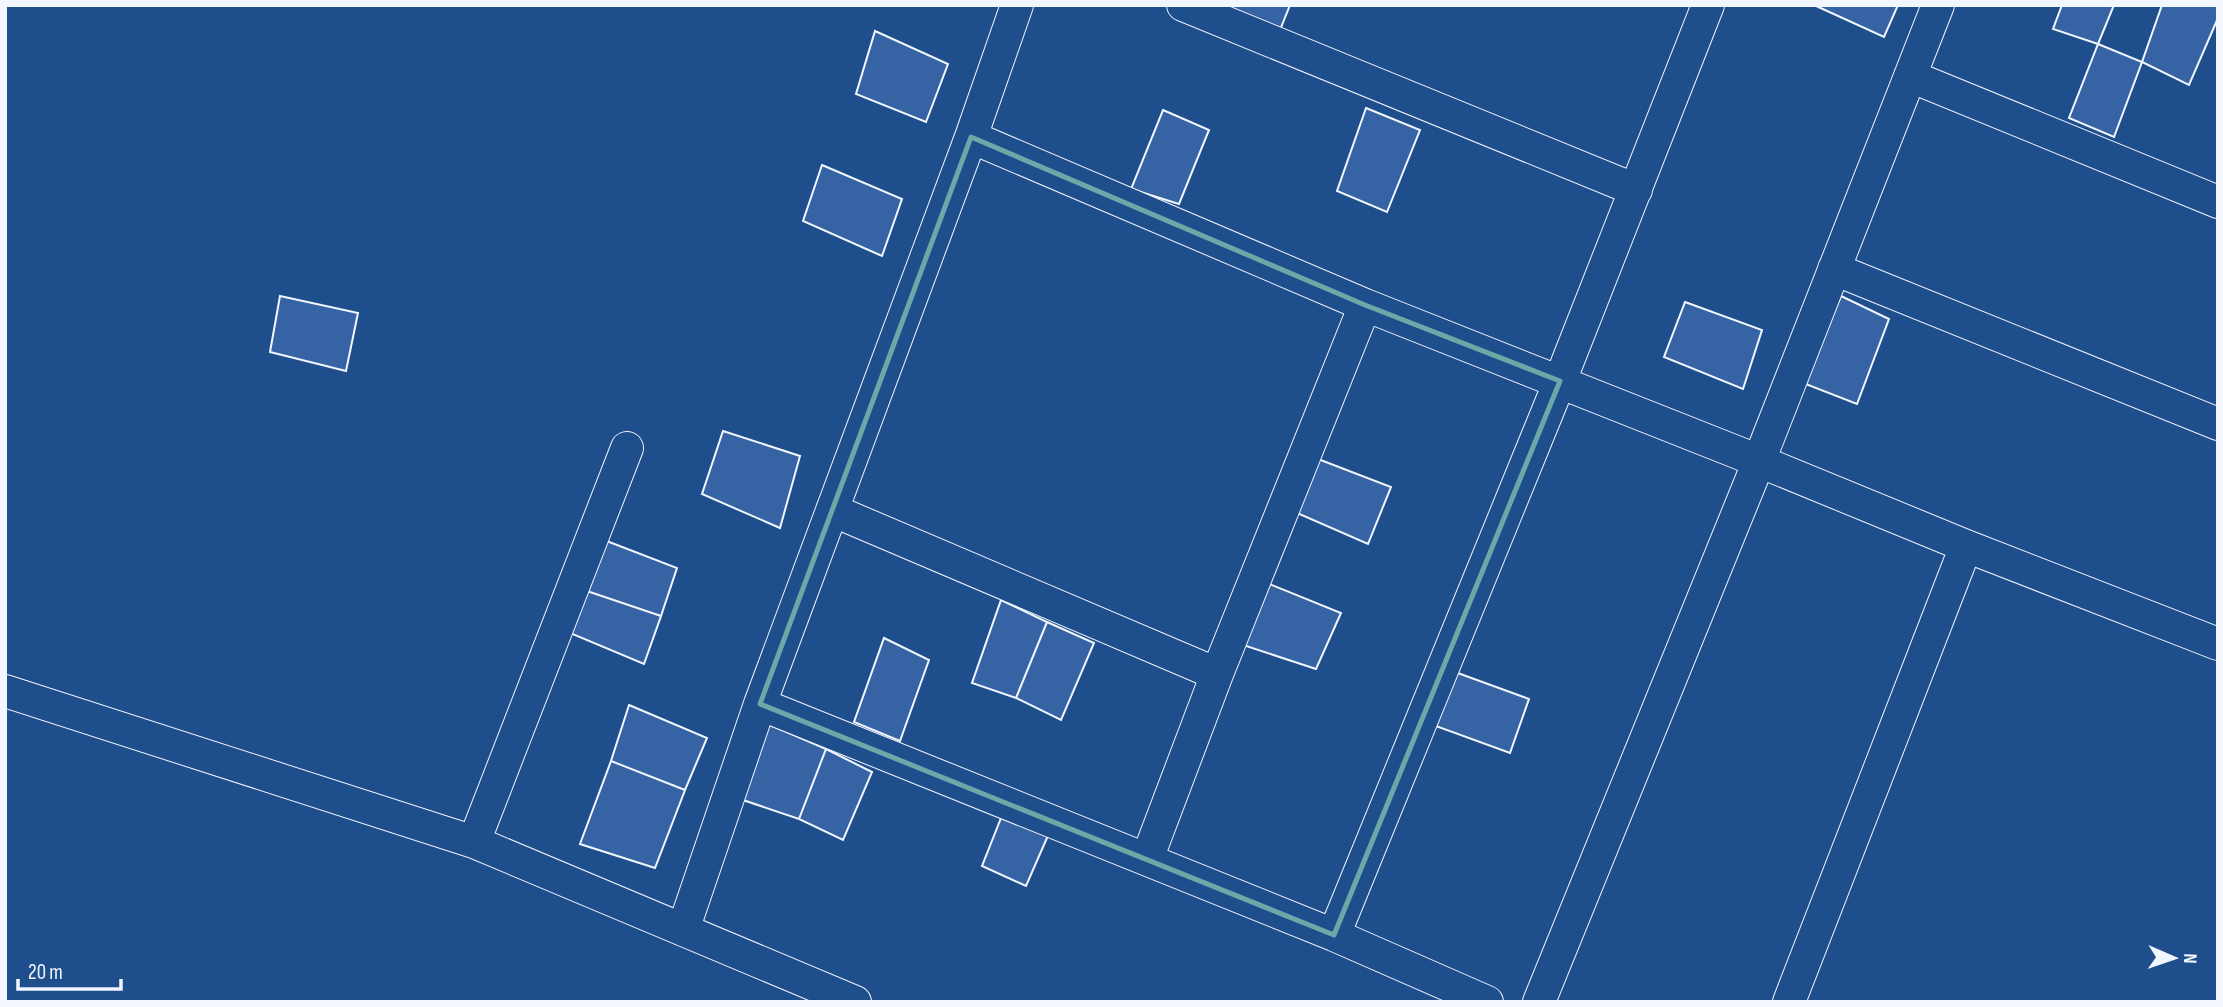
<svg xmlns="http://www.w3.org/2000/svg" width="2223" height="1007" font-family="'Sofia Sans Condensed',sans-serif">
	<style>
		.building { fill: #3563a3; stroke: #f2f6ff; stroke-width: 2 }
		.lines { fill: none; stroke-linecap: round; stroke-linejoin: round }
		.minor-casing { stroke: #f2f6ff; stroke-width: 34 }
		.minor { stroke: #1f4e8c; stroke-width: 32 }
		.marked { fill: none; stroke: #6aa9a8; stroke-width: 5; stroke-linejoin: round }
	</style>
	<rect width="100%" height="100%" fill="#1f4e8c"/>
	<path class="building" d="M1233,5H1290L1280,30L1231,9Z
		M1814,5H1898L1884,37Z
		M2062,5H2114L2098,44L2053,29Z
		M2162,5H2218V18L2189,85L2142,62Z
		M875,31L948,64L926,122L856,94Z
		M2098,44L2142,62L2114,137L2069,118Z
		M1366,108L1420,130L1387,212L1337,191Z
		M1163,110L1209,130L1179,204L1131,189Z
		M822,165L902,199L882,256L803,221Z
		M280,296L358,313L346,371L270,352Z
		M1841,296L1889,319L1857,404L1803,383Z
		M1685,302L1762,330L1743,389L1664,357Z
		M723,431L800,456L780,528L702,494Z
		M1318,459L1391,487L1368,544L1297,513Z
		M604,540L677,568L661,616L584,590Z
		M1267,583L1341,613L1316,669L1240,644Z
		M584,590L661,616L644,664L570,633Z
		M1001,600L1047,622L1016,698L972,683Z
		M1047,622L1094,643L1061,720L1016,698Z
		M884,638L929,660L900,741L854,722Z
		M1455,672L1529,699L1510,753L1433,725Z
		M629,705L707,738L685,790L611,761Z
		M766,723L826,749L799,819L740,799Z
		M826,749L872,772L843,840L799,819Z
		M611,761L685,790L655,868L580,844Z
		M1003,813L1050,831L1026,886L982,866Z"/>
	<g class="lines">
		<g class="minor-casing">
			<path id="minor" d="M1183,5L1636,190
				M1910,76L2218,202
				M971,137L1365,305L1759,461L1966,546L2218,644
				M1834,269L2218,424
				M832,510L1217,674
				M5,691L474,842L855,1002
				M760,704L1334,935L1487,1002
				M474,842L627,448
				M1147,859L1217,674L1365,305
				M683,930L760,704L971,137L1017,5
				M1334,935L1560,381L1708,5
				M1539,1002L1759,461L1938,5
				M1789,1002L1966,546"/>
		</g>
		<use href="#minor" class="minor"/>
	</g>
	<path class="marked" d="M971,137L1365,305L1560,381L1334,935L760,704Z"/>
	<rect width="2223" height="1007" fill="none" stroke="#f2f6ff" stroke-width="14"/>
	<g transform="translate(2174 958) rotate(92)" stroke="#1f4e8c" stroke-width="5" paint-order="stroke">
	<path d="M0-5L12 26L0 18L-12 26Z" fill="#f2f6ff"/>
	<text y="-10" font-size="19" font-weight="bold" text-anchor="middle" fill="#f2f6ff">N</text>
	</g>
	<path d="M18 979v10h103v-10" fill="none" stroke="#f2f6ff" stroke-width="3.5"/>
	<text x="28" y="979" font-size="21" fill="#f2f6ff" stroke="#1f4e8c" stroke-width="5" paint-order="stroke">20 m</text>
</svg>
